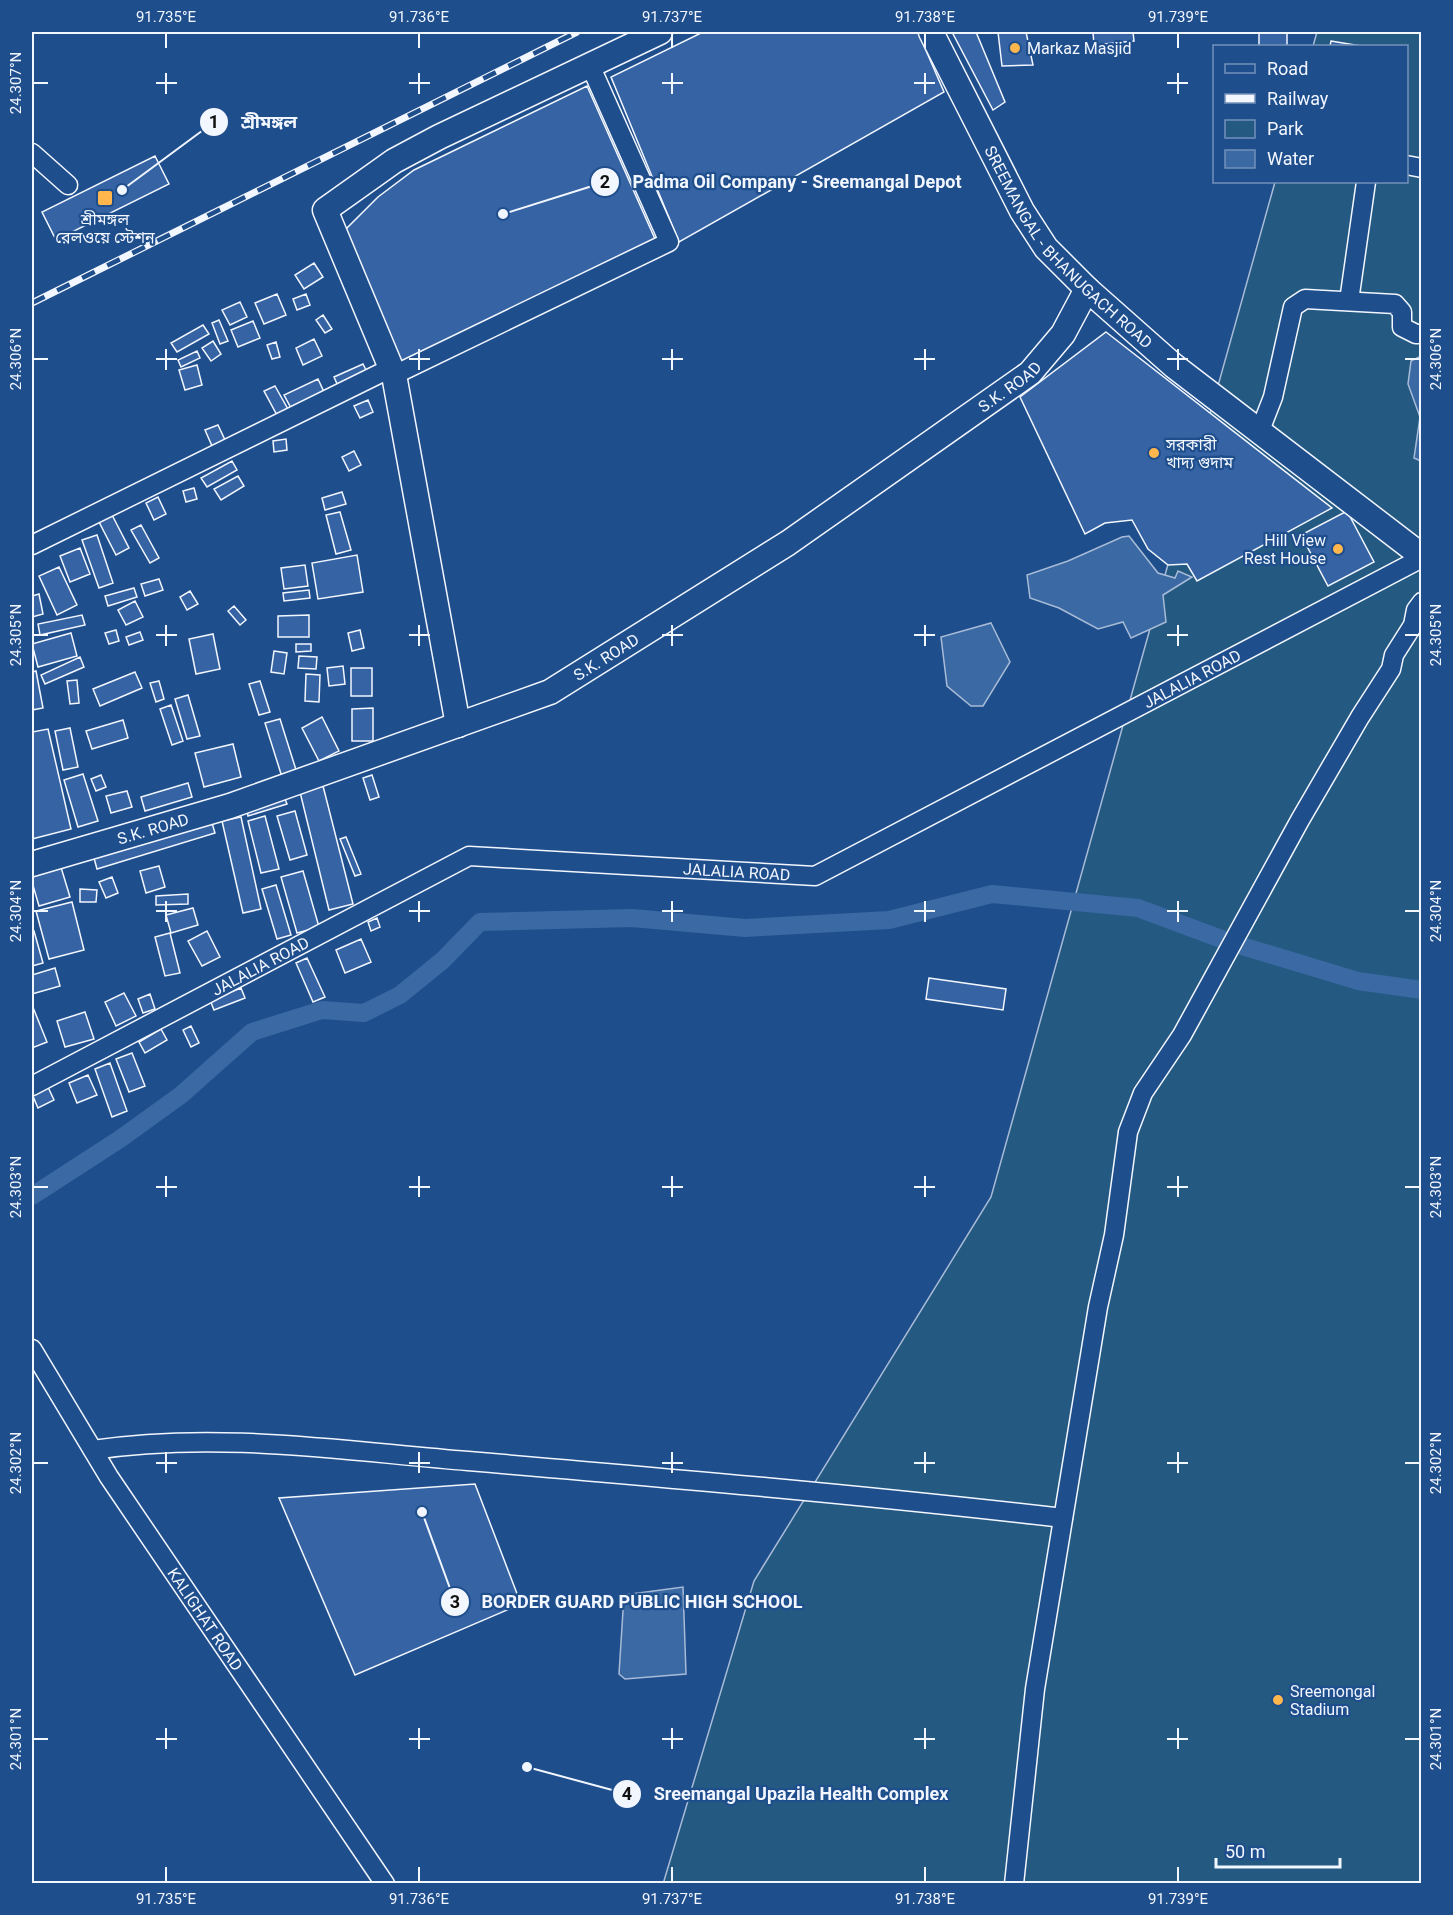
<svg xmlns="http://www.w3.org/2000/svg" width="1453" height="1915" font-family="Roboto,'Noto Sans Bengali',sans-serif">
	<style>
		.green { fill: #245a82; stroke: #a8bbd7; stroke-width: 1.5 }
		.water { fill: #3b69a3; stroke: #a8bbd7; stroke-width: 1.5 }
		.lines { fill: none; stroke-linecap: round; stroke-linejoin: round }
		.canal { stroke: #3b69a3; stroke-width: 18 }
		.building { fill: #3563a3; stroke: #f2f6ff; stroke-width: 1.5 }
		.minor-casing { stroke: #f2f6ff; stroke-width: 21 }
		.major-casing { stroke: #f2f6ff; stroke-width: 27 }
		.minor { stroke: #1f4e8c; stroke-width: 18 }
		.major { stroke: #1f4e8c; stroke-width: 24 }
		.rail-casing { stroke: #f2f6ff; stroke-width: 7 }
		.rail { stroke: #1f4e8c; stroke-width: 4.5; stroke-dasharray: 14; stroke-linecap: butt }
		.ticks { fill: none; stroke: #f2f6ff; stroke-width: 2 }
		.poi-dot { fill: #ffb74d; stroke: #1f4e8c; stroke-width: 2 }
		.labels { text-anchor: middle; stroke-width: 4.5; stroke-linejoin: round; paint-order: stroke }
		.poi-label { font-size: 16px; fill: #f2f6ff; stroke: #1f4e8c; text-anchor: start }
		.street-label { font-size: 16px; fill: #f2f6ff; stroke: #1f4e8c }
		.leader { fill: none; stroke: #f2f6ff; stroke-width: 2 }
		.callout-dot { fill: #f2f6ff; stroke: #1f4e8c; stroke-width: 2 }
		.mark-label { font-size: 18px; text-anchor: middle; font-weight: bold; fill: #111 }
		.callout-label { font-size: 18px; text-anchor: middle; font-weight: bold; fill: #f2f6ff; stroke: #1f4e8c; stroke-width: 4.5; stroke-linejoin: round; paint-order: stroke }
		.neatline { fill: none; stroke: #f2f6ff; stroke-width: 2 }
		.ticks-label { font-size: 15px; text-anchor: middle; fill: #f2f6ff }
	</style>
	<rect width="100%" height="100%" fill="#1f4e8c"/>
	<path class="green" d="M1317,32H1421V1883L663,1884L754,1581L991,1197L1275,182H1406V46H1313Z"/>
	<path class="water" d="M1421,356V461L1414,458L1420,417L1408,384L1411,361Z
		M1129,536L1158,573L1175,578L1178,571L1192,577L1163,595L1166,622L1131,638L1123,622L1098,629L1059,608L1030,598L1027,575L1068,561L1122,537Z
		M991,623L1010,662L983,706H971L947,686L941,637Z
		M683,1587L686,1674L625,1679L619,1674L624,1595Z"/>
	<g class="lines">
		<path class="canal" d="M32,1196L120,1139L181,1095L252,1032L322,1010L364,1013L400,995L443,960L480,922L632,918L745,928L889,920L992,894L1138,908L1232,943L1358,981L1422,990"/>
	</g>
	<path class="building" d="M703,32H918L944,92L679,242L611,77Z
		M952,32H976L1005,102L993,110Z
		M998,32H1026L1033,65L1002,66Z
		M1093,32H1133L1134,41L1094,45Z
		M1259,32H1287V46H1259Z
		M1331,41L1361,46H1330Z
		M587,86L655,239L398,366L345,230L378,197L414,170Z
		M155,156L169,184L56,240L42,212Z
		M314,263L323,277L304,289L295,275Z
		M277,294L286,315L264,324L255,303Z
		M306,294L310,305L297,310L293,299Z
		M240,302L247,317L230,325L222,310Z
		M323,315L332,329L325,333L316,320Z
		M219,320L228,341L220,344L212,323Z
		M253,321L260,338L238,347L231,330Z
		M203,325L209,334L177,352L171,343Z
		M1106,332L1332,508L1197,581L1187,564L1168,565L1148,549L1132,520L1105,523L1085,534L1020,397Z
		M314,339L322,356L303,365L296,348Z
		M213,341L221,354L211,361L202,348Z
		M276,342L280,357L272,359L267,345Z
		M197,351L200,358L181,367L178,360Z
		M363,364L367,372L338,386L334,377Z
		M197,365L202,385L185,390L179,370Z
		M318,379L324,392L291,408L284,395Z
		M275,386L289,411L278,417L264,391Z
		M368,400L373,412L360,418L354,406Z
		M218,425L225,440L212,446L205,430Z
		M286,439L287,450L274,452L273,441Z
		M354,451L361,465L349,471L342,457Z
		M232,461L237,470L207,487L201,478Z
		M238,476L244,486L221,500L214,489Z
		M194,488L197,499L186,502L183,491Z
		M342,492L346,504L325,510L322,498Z
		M158,497L166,514L154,520L146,503Z
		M110,511L129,548L116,555L97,518Z
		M1347,511L1374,562L1328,586L1301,535Z
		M340,512L351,550L336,554L326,515Z
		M141,525L159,558L150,563L131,530Z
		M97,535L113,583L99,588L82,540Z
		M80,548L90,574L70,582L60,556Z
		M357,555L363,592L318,599L312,563Z
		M305,565L308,586L284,589L281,568Z
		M59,567L77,605L57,615L39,576Z
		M159,579L163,590L145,596L141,584Z
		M134,588L137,597L108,606L105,596Z
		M309,590L310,598L284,601L283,593Z
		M190,591L198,604L187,610L180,597Z
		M39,594L43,614L32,617V596Z
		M135,601L143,617L126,625L118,610Z
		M234,606L246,620L240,625L228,611Z
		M82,615L85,625L40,635L38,624Z
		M309,615V637H278V616Z
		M116,630L119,641L109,644L105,633Z
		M360,630L364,648L352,651L348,633Z
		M140,632L143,640L129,645L126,637Z
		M71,633L77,656L38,667L32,644Z
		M213,634L220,669L196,674L189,639Z
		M296,644H311V651L296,652Z
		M274,651L287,653L284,674L271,672Z
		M299,656L317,657L316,669L298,668Z
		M80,657L84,667L45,684L41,675Z
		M343,666L345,684L329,686L327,668Z
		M351,668H372V696H351Z
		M36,671L43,708L32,710V672Z
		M135,672L142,688L100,706L93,689Z
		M306,674L320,675L319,702L305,701Z
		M77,680L79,703L70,704L67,681Z
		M159,681L164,699L156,702L150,683Z
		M260,681L270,712L259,715L249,684Z
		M188,695L200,736L187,739L175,699Z
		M171,705L183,741L172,745L160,709Z
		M373,708V741H352V709Z
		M322,717L339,751L319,761L302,728Z
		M280,719L297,773L282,777L265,723Z
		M123,720L128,738L92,749L86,731Z
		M70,728L78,767L63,770L55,731Z
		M48,729L71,829L32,839V732Z
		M233,744L241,777L204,787L195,753Z
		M83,774L98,821L78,827L64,780Z
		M101,775L106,787L96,791L91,779Z
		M372,775L379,797L370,800L363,778Z
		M322,782L353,904L329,910L299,788Z
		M188,783L192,797L145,811L141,797Z
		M127,791L132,807L111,813L106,796Z
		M285,799L287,804L248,816L247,811Z
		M295,811L307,855L290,860L277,816Z
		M265,816L279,869L261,873L248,821Z
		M241,817L261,909L243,913L222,821Z
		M212,823L215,833L97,869L94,858Z
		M346,837L361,874L355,876L340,839Z
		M60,864L70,897L39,906L32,882V872Z
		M159,866L165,887L146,893L140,871Z
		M303,871L319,927L297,933L281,877Z
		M112,877L118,893L106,898L99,882Z
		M276,885L291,935L277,939L262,889Z
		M80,889L97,890L96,902H80Z
		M188,894V904L156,905V896Z
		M72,902L84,950L49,959L36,911Z
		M193,908L198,925L171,933L166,915Z
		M377,918L380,927L371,931L368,922Z
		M34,931L43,963L32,966V932Z
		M207,931L220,957L202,966L188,941Z
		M170,933L180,973L165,976L155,937Z
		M361,939L371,962L345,973L336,950Z
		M307,958L325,997L313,1002L296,963Z
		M55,968L60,986L32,994V975Z
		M929,978L1006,989L1003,1010L926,999Z
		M241,988L245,998L214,1010L210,1000Z
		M124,993L136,1016L116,1026L105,1002Z
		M150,994L155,1009L143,1013L138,999Z
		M32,1005L47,1042L32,1048Z
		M85,1012L94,1039L65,1047L57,1021Z
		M191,1026L199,1043L191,1047L183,1030Z
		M161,1029L167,1040L145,1053L139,1042Z
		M132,1053L145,1086L129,1092L116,1059Z
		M110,1063L127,1111L112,1117L95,1069Z
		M88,1075L97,1095L77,1103L69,1083Z
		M47,1085L54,1100L38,1108L32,1094Z
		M475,1484L521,1604L355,1675L279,1498Z"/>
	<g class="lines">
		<g class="minor-casing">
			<g id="minor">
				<path d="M32,153L68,185"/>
				<path d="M1406,165L1422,168"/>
				<path d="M1349,301L1366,182"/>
				<path d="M394,375L669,242L590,65"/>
				<path d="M1259,433L1273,397L1293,307L1305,299L1395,304L1402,312V327L1416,334H1422"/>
				<path d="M32,545L391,368"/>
				<path id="s1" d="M32,1086L469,856L815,876L1422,558"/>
				<path id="s2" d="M32,1349L109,1477L385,1884"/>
				<path d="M93,1450C217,1431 344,1451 468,1461C667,1478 865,1495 1063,1518"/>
				<path d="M1014,1884L1035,1689L1098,1307L1114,1235L1128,1132L1143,1093L1182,1035L1300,820L1360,717L1391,669L1394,655L1413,625L1416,610L1422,602"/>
			</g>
		</g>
		<g class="major-casing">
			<g id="major">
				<path id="s3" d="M931,32L1022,211L1046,248L1087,289L1174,366L1422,556"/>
				<path d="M458,725L394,375L325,210L394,161L439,137L660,32"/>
				<path id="s4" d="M32,864L230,806L550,692L788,543L1030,373L1063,334L1087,289"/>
			</g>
		</g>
		<use href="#minor" class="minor"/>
		<use href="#major" class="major"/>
		<g class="rail-casing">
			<path id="rail" d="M32,303L577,32"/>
		</g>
		<use href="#rail" class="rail"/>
	</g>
	<path class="ticks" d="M166,33V48M419,33V48M672,33V48M925,33V48M1178,33V48M166,73V94M419,73V94M672,73V94M925,73V94M1178,73V94M33,83H48M156,83H177M409,83H430M662,83H683M914,83H935M1167,83H1188M166,349V370M419,349V370M672,349V370M925,349V370M1178,349V370M33,359H48M156,359H177M409,359H430M662,359H683M914,359H935M1167,359H1188M1405,359H1420M166,625V646M419,625V646M672,625V646M925,625V646M1178,625V646M33,635H48M156,635H177M409,635H430M662,635H683M914,635H935M1167,635H1188M1405,635H1420M166,901V922M419,901V922M672,901V922M925,901V922M1178,901V922M33,911H48M156,911H177M409,911H430M662,911H683M914,911H935M1167,911H1188M1405,911H1420M166,1176V1197M419,1176V1197M672,1176V1197M925,1176V1197M1178,1176V1197M33,1187H48M156,1187H177M409,1187H430M662,1187H683M914,1187H935M1167,1187H1188M1405,1187H1420M166,1452V1473M419,1452V1473M672,1452V1473M925,1452V1473M1178,1452V1473M33,1463H48M156,1463H177M409,1463H430M662,1463H683M914,1463H935M1167,1463H1188M1405,1463H1420M166,1728V1749M419,1728V1749M672,1728V1749M925,1728V1749M1178,1728V1749M33,1739H48M156,1739H177M409,1739H430M662,1739H683M914,1739H935M1167,1739H1188M1405,1739H1420M166,1867V1882M419,1867V1882M672,1867V1882M925,1867V1882M1178,1867V1882"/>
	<g class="poi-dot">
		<circle cx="1015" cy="48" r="6"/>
		<rect x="97" y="190" width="16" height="16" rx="3"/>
		<circle cx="1154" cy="453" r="6"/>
		<circle cx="1338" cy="549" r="6"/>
		<circle cx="1278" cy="1700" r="6"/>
	</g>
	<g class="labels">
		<g class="poi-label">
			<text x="1027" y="54">Markaz Masjid</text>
			<text x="105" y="225" text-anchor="middle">শ্রীমঙ্গল<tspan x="105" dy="18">রেলওয়ে স্টেশন</tspan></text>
			<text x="1166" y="450">সরকারী<tspan x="1166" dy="18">খাদ্য গুদাম</tspan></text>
			<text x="1326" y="546" text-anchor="end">Hill View<tspan x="1326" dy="18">Rest House</tspan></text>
			<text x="1290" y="1697">Sreemongal<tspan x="1290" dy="18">Stadium</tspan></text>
		</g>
		<g class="street-label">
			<text dy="6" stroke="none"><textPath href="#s3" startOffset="258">SREEMANGAL - BHANUGACH ROAD</textPath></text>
			<text dy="6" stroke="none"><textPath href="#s4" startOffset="1098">S.K. ROAD</textPath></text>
			<text dy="6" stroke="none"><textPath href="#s4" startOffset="612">S.K. ROAD</textPath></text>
			<text dy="6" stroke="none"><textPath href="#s1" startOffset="1266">JALALIA ROAD</textPath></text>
			<text dy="6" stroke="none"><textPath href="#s4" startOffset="126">S.K. ROAD</textPath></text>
			<text dy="6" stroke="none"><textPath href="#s1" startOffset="762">JALALIA ROAD</textPath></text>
			<text dy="6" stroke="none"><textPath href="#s1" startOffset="258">JALALIA ROAD</textPath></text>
			<text dy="6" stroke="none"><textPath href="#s2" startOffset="321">KALIGHAT ROAD</textPath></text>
		</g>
	</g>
	<path class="leader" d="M122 190L214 122M503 214L605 182M422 1512L455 1602M527 1767L627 1794"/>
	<g class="callout-dot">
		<circle cx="122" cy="190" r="6"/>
		<circle cx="503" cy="214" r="6"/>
		<circle cx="422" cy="1512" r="6"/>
		<circle cx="527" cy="1767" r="6"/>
		<circle cx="214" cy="122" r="15"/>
		<circle cx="605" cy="182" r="15"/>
		<circle cx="455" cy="1602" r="15"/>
		<circle cx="627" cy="1794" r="15"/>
	</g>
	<g class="mark-label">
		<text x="214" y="128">1</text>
		<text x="605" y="188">2</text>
		<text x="455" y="1608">3</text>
		<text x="627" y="1800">4</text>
	</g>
	<g class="callout-label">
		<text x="269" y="128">শ্রীমঙ্গল</text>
		<text x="797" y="188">Padma Oil Company - Sreemangal Depot</text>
		<text x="642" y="1608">BORDER GUARD PUBLIC HIGH SCHOOL</text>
		<text x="801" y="1800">Sreemangal Upazila Health Complex</text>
	</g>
	<rect width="1453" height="1915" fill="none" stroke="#1f4e8c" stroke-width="66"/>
	<rect x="1213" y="45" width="195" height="138" fill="#1f4e8c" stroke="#7391ba" stroke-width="1.5"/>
	<rect x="1225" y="64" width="30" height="9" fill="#1f4e8c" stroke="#7391ba" stroke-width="1.5"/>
	<text x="1267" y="75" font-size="18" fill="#f2f6ff">Road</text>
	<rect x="1225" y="94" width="30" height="9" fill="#f2f6ff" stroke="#7391ba" stroke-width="1.5"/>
	<text x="1267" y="105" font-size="18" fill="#f2f6ff">Railway</text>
	<rect x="1225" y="120" width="30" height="18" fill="#245a82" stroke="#7391ba" stroke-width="1.5"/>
	<text x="1267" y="135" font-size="18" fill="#f2f6ff">Park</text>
	<rect x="1225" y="150" width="30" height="18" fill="#3b69a3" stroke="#7391ba" stroke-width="1.5"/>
	<text x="1267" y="165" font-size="18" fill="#f2f6ff">Water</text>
	<path d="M1216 1858v9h124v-9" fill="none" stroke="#f2f6ff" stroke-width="3"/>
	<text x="1225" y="1858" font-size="18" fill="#f2f6ff" stroke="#1f4e8c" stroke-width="4.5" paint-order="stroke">50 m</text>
	<rect x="33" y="33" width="1387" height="1849" class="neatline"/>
	<g class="ticks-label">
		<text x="166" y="22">91.735°E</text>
		<text x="419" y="22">91.736°E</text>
		<text x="672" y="22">91.737°E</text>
		<text x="925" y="22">91.738°E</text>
		<text x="1178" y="22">91.739°E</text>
		<text transform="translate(16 83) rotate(-90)" y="5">24.307°N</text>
		<text transform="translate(16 359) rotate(-90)" y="5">24.306°N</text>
		<text transform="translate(1436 359) rotate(-90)" y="5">24.306°N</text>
		<text transform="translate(16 635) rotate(-90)" y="5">24.305°N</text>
		<text transform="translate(1436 635) rotate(-90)" y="5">24.305°N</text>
		<text transform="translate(16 911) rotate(-90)" y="5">24.304°N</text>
		<text transform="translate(1436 911) rotate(-90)" y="5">24.304°N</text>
		<text transform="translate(16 1187) rotate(-90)" y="5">24.303°N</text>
		<text transform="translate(1436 1187) rotate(-90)" y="5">24.303°N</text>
		<text transform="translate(16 1463) rotate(-90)" y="5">24.302°N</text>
		<text transform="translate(1436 1463) rotate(-90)" y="5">24.302°N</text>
		<text transform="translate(16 1739) rotate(-90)" y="5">24.301°N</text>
		<text transform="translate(1436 1739) rotate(-90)" y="5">24.301°N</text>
		<text x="166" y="1904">91.735°E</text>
		<text x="419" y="1904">91.736°E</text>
		<text x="672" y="1904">91.737°E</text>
		<text x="925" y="1904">91.738°E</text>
		<text x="1178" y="1904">91.739°E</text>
	</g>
</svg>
